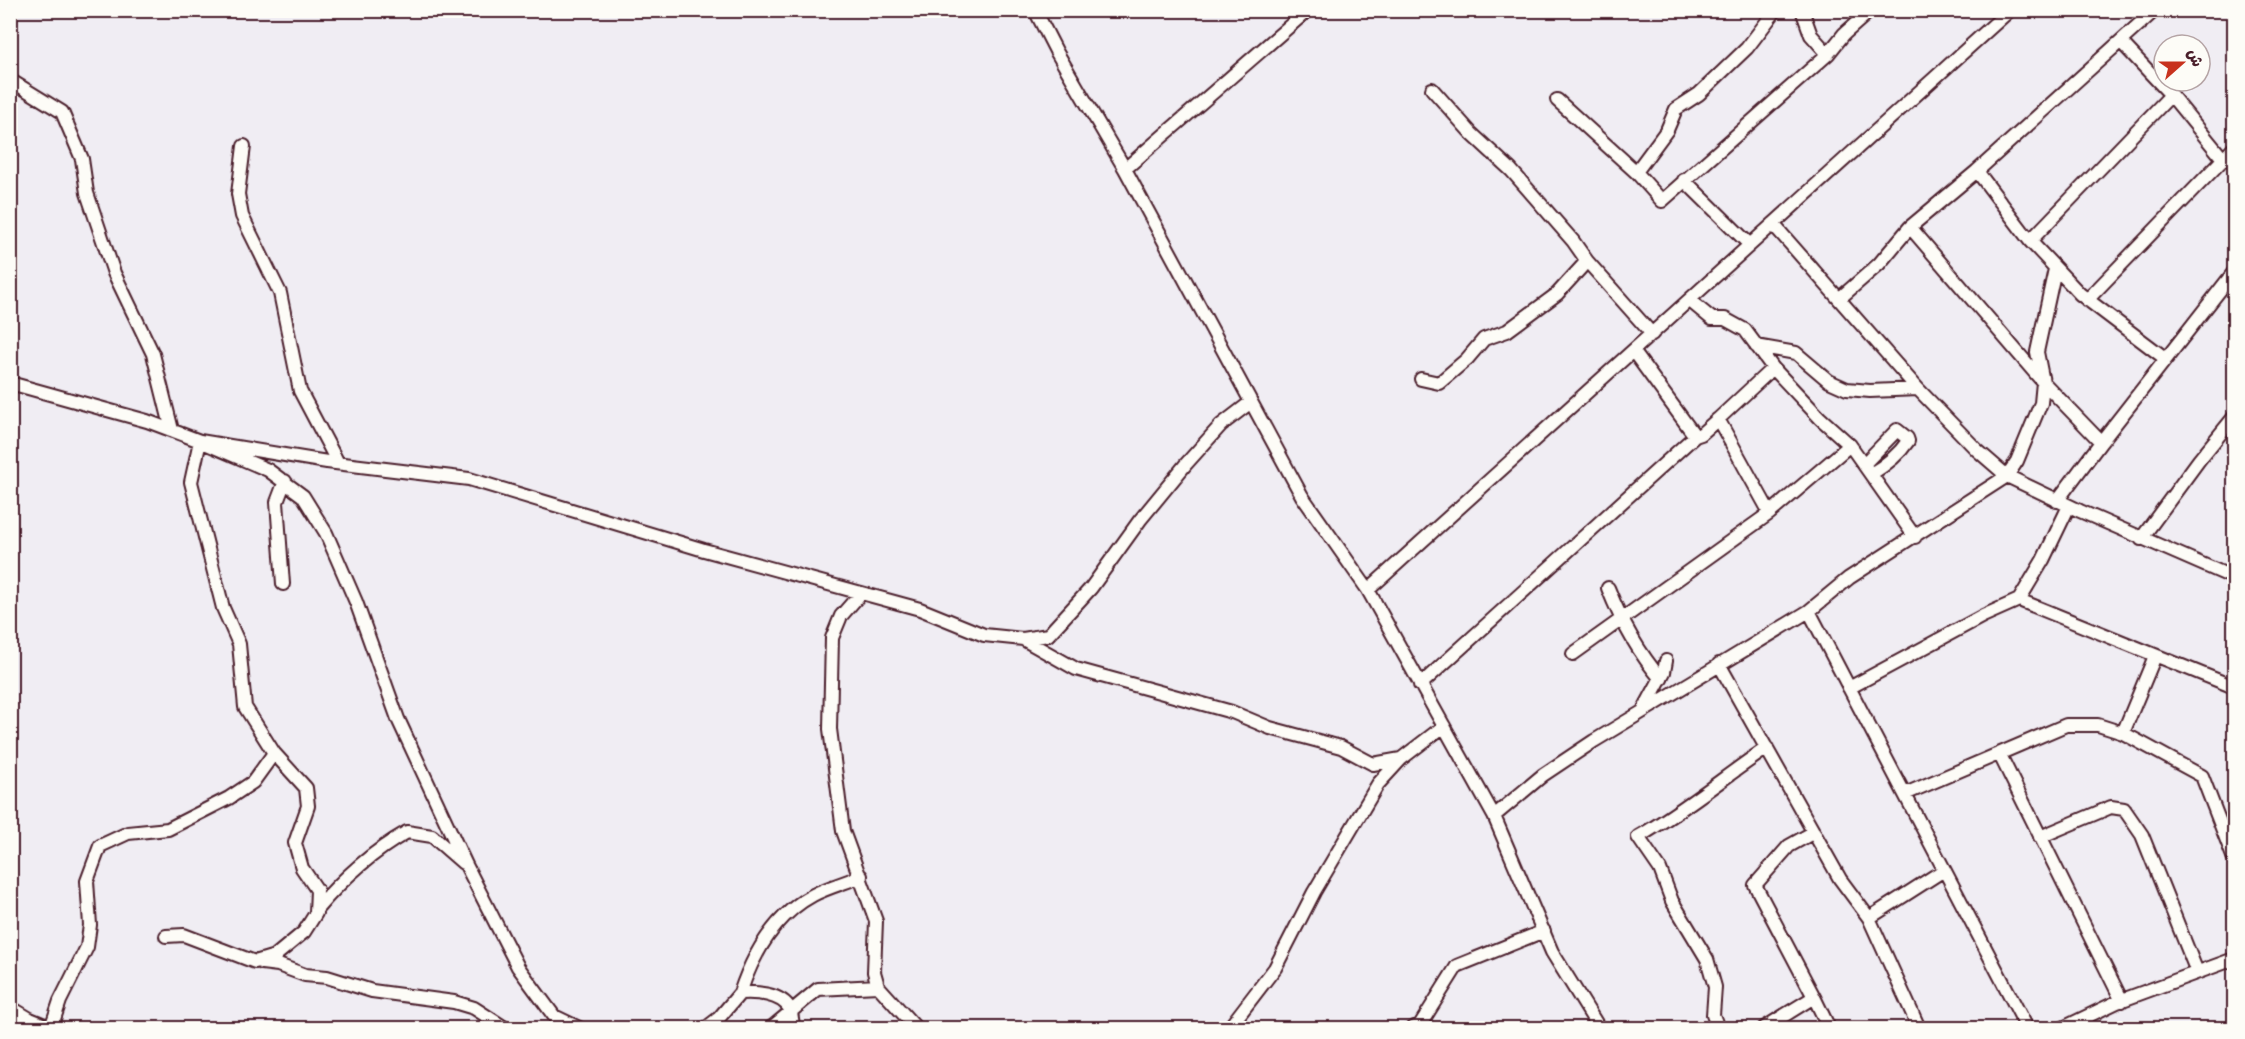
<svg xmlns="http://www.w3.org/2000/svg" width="2245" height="1039" font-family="'Comic Neue','Playpen Sans Arabic',sans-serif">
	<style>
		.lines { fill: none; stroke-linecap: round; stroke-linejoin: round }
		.minor-casing { stroke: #4a1f2b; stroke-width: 16 }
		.minor { stroke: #fdfcf7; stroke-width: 12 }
	</style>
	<rect width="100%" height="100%" fill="#f0edf3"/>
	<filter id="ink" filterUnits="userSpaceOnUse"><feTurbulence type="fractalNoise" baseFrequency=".0167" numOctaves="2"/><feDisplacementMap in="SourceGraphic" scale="12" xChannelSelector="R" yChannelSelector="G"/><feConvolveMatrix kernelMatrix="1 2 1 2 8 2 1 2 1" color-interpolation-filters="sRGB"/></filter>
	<g filter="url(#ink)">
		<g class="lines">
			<g class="minor-casing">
				<path id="minor" d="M1035,10L1056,51L1125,169L1302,496L1368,590L1494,816L1552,952L1599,1028
					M1802,10L1811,35L1828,54
					M2155,10L1977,171L2030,241L2080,294L2166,359
					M10,80L62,112L82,159L87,193L114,273L153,354L172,430
					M1432,89L1472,134L1511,170L1573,241L1587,261
					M2171,95L2224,160
					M1557,100L1636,172L1662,201L1828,54L1844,34L1871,10
					M244,146L238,194L242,216L280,293L300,391L338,463
					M1125,169L1308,10
					M1977,171L1910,227L2043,382L2101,442
					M1636,172L1667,130L1676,109L1699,94L1747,48L1776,10
					M1684,180L1750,245
					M1773,224L1918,389L1977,450L2007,476L2080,511L2234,578
					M2030,241L2171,95L2121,42
					M1839,299L1879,264L1910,227
					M1689,300L1712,319H1725L1745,330L1773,368
					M2087,300L2234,148
					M1756,346L1796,353L1829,381L1847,389L1870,391L1918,389
					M1633,351L1695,436L1701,434L1718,419L1770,513L1850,445L1915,537
					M1421,379L1439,383L1467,359L1484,339L1507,331L1557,294L1587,261L1652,334
					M10,383L147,421L200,441L268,470L303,496L326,533L356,602L398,719L466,865L518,967L554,1016L579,1028
					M1715,422L1773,368L1820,418L1850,445
					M1864,464L1897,430L1907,438L1908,441C1898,456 1886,465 1871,474
					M2057,501L2101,442L2234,272
					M2141,539L2199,460L2234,417
					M283,584L277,502L285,481
					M1608,588C1621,621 1638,652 1661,679
					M1368,590L2010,10
					M861,593L841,616L832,638L830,729L843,831L876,921L874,972L878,986
					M2019,600L2234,687
					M1809,611L2027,1028
					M1023,639L1076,669L1232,712L1270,728L1341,747L1373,764L1401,759L1444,726
					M1573,654L1770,513
					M1719,664L1840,879L1869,918L1919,1028
					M1420,685L1695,436
					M1849,688L1983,616L2019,600L2043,560L2069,506
					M1644,709L1664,672L1666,661
					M2123,733L2155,656
					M2000,755L2122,1001
					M1905,794L2066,725H2098L2123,733L2202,776L2234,859
					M1494,816L1543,775L1594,741L1809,611L1849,578L2007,476L2017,461L2041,403L2043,382L2037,352L2055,269
					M2040,837L2111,807L2124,809L2142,835L2197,972
					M316,910C342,879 372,852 407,832L432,836L463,863
					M1869,918L1944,870
					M166,936L184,935L255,962L275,956L304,932L316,913L317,890L302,868L295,843L308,806L306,788L274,753L245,707L239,644L223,608L191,482L200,441L327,462L469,479L704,550L920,609L984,635L1023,639L1048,635L1091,588L1140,520L1186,464L1221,425L1251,402
					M262,963L278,965L305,975L327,977L372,991L454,1002L474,1008L505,1028
					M740,993C753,954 774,916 813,895C828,887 845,883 861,876
					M1814,997L1829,1028
					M10,1007L30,1019L52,1028
					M51,1028L60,1001L87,947L90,925L87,881L100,846L128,833L168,829L229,798L253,782L274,753
					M706,1028L719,1018L740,993C755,992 781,993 790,1009C792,1014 792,1023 794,1028
					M771,1028L818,989L878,986L916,1028
					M1229,1028L1275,968L1314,892L1378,784L1401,759
					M1412,1028L1420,1025L1457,966L1544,931
					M1718,1028L1713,1015L1715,987L1707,959L1672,901L1660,869L1638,837C1683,811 1724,777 1767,748
					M1764,1028L1814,997L1755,885L1789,846L1814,832
					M2063,1028L2117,1002L2234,959"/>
			</g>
			<use href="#minor" class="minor"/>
		</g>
	</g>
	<rect width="2245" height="1039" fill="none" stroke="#fdfcf7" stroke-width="36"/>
	<rect x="18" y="18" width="2209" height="1003" fill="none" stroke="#4a1f2b" stroke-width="2" filter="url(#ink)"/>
	<g transform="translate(2182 63) rotate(69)"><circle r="28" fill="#fdfcf7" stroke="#b5a4a5" stroke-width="1.5"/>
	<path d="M0-4.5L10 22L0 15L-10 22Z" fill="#c8321e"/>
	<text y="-9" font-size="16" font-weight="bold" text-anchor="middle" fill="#4a1f2b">ش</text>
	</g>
</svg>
